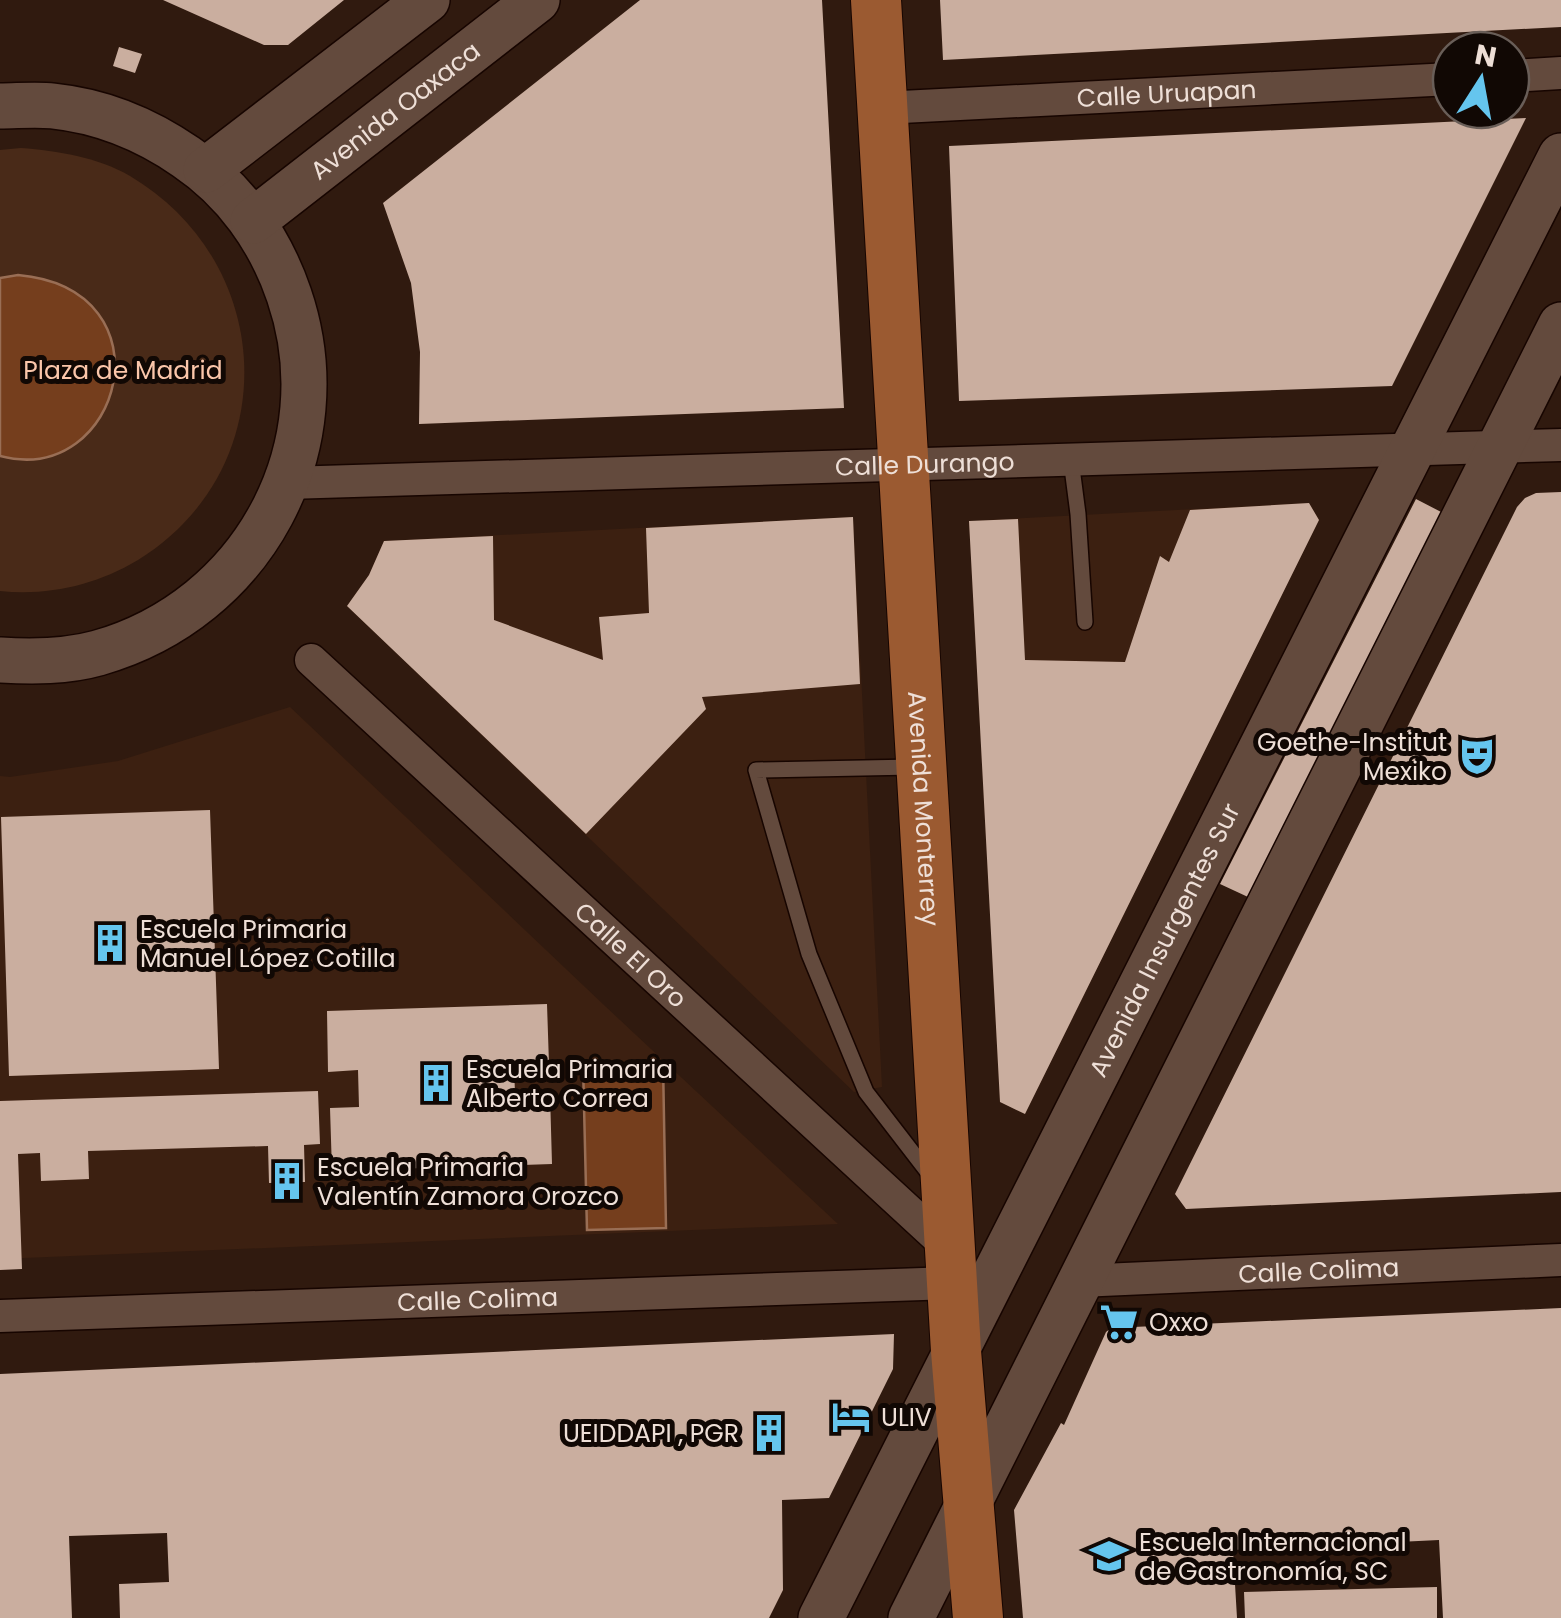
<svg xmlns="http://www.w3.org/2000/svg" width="1561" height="1618" font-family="Poppins,sans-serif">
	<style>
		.built { fill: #3c2011 }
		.green { fill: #492a18 }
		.water { fill: #753e1d; stroke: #996e55; stroke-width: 2.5 }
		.building { fill: #caae9f }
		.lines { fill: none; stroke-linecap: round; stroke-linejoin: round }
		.lane-casing { stroke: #170500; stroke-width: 18 }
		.street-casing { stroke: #170500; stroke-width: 35 }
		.secondary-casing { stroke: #170500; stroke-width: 48 }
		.primary-casing { stroke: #170500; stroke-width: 52 }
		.lane { stroke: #634a3d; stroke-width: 15 }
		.street { stroke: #634a3d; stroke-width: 32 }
		.secondary { stroke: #634a3d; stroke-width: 45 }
		.primary { stroke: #9b5a31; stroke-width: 50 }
		.labels { text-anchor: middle; stroke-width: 10; stroke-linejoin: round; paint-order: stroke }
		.street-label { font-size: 25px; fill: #eedfd7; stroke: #110804 }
		.park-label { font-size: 25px; fill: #fbc6aa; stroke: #110804 }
		.poi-label { font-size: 25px; fill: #eedfd7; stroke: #110804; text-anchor: start }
	</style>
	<rect width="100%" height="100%" fill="#301a0f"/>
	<path class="built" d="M1309,503L1319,520L1025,1114L1000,1102L969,521Z
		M853,517L882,1087L854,1092L347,606L369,575L384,541Z
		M290,707L605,1006L838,1224L0,1259V776L10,777L118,761Z"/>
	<path class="green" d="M21,148C58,151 97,157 130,176C277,263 285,469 138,560C96,585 49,596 0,591V150Z"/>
	<path class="water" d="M18,275C174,289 122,488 0,456V278Z
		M663,1063L666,1228L587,1230L583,1064Z"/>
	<path class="building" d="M163,0H344L288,45H264Z
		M640,0H822L844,408L419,424L420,352L411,283L383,203Z
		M940,0H1561V27L943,60Z
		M119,47L142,54L135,73L113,66Z
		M1526,118L1392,386L959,401L949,146Z
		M1561,492V1192L1186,1209L1175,1194L1517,507L1525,498L1536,493Z
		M1416,499L1445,514L1248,897L1220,884Z
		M1309,503L1319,520L1025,1114L1000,1102L969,521L1018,519L1025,660L1125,662L1160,556L1169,562L1190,510Z
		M853,517L860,684L702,697L706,709L586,834L347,606L369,575L384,541L493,536L494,620L603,660L599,617L649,613L646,528Z
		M210,810L219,1069L9,1076L1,817Z
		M547,1004L549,1064L514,1065L515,1094H550L552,1164L332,1171L330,1108L359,1107L358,1070L328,1072L327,1011Z
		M318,1091L320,1144L304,1145L305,1182L269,1183L268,1146L88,1151L89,1179L41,1181L40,1153L18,1154L22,1269L0,1270V1101Z
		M1561,1308V1618H1443L1439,1540L1233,1550L1237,1618H1023L1014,1510L1061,1423L1064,1425L1106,1332L1111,1328Z
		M894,1334L893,1369L829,1498L782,1500L783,1590L769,1618H120L119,1584L169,1582L167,1533L69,1536L72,1618H0V1374Z
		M1437,1587V1618H1245L1244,1592Z"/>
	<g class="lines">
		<g class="lane-casing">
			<path id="lane" d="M1071,460L1078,514L1085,622
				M913,767L756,770L809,954L866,1092L930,1175"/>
		</g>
		<g class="street-casing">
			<g id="street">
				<path d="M1511,76L1561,73"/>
				<path id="s1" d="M882,108L1451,79"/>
				<path id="s2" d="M287,483L1561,445"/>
				<path id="s3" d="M311,660L950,1249"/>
				<path id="s4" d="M1079,1281L1561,1260"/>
				<path id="s5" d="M0,1316L952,1283"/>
			</g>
		</g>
		<g class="secondary-casing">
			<g id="secondary">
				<path d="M0,106C17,106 36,104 53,106C101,111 147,130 186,157C235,190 270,239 289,295C341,447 253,609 98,653C66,662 33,662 0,660"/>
				<path d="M206,170L427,0"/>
				<path id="s6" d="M253,221L537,0"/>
				<path id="s7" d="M821,1618L1561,156"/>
				<path d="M911,1618L1561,325"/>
			</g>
		</g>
		<g class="primary-casing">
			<g id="primary">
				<path id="s8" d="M876,0L956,1351L978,1618"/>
			</g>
		</g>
		<use href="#lane" class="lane"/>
		<use href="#street" class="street"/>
		<use href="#secondary" class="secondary"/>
		<use href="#primary" class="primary"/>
	</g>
	<defs>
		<g id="theatre-bare" transform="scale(3)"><path d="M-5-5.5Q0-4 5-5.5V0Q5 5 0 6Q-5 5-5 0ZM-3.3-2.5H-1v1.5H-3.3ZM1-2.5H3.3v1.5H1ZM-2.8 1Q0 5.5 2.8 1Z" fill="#65c5ee" stroke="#110804" stroke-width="2.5" paint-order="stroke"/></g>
		<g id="building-bare" transform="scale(3)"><path d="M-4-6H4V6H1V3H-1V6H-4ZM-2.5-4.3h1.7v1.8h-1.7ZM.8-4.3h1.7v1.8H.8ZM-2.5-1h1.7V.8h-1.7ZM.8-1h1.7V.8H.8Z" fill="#65c5ee" stroke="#110804" stroke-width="2.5" paint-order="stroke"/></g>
		<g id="supermarket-bare" transform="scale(3)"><path d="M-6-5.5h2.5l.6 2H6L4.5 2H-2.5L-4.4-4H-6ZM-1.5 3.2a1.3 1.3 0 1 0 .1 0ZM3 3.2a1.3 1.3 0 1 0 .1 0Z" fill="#65c5ee" stroke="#110804" stroke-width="2.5" paint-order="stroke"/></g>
		<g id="hotel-bare" transform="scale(3)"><path d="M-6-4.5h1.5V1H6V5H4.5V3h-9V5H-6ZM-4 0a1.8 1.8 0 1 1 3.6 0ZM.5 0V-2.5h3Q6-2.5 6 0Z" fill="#65c5ee" stroke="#110804" stroke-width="2.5" paint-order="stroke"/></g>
		<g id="school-bare" transform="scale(3)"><path d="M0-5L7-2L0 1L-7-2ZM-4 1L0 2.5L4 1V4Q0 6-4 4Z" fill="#65c5ee" stroke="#110804" stroke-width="2.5" paint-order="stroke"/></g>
	</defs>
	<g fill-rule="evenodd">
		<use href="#theatre-bare" x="1477" y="756"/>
		<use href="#building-bare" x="110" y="943"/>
		<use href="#building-bare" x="436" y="1083"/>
		<use href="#building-bare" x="287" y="1181"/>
		<use href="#supermarket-bare" x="1119" y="1322"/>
		<use href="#hotel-bare" x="851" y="1417"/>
		<use href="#building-bare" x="769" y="1433"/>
		<use href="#school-bare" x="1109" y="1556"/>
	</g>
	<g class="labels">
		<g class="street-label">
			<text dy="9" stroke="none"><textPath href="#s1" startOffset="285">Calle Uruapan</textPath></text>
			<text dy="9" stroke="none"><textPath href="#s6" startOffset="180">Avenida Oaxaca</textPath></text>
			<text dy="9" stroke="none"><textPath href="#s2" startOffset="638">Calle Durango</textPath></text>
			<text dy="9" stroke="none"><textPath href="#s8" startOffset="810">Avenida Monterrey</textPath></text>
			<text dy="9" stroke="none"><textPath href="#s7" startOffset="760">Avenida Insurgentes Sur</textPath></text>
			<text dy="9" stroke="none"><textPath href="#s3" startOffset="435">Calle El Oro</textPath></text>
			<text dy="9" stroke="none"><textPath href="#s4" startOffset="240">Calle Colima</textPath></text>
			<text dy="9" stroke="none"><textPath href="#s5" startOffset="478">Calle Colima</textPath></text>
		</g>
		<g class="park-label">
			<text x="123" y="379">Plaza de Madrid</text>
		</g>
		<g class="poi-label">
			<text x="1447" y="751" text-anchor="end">Goethe-Institut<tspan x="1447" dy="29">Mexiko</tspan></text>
			<text x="140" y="938">Escuela Primaria<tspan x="140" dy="29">Manuel López Cotilla</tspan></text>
			<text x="466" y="1078">Escuela Primaria<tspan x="466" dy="29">Alberto Correa</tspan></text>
			<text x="317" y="1176">Escuela Primaria<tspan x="317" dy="29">Valentín Zamora Orozco</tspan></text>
			<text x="1149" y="1331">Oxxo</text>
			<text x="881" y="1426">ULIV</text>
			<text x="739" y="1442" text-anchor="end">UEIDDAPI , PGR</text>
			<text x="1139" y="1551">Escuela Internacional<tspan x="1139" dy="29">de Gastronomía, SC</tspan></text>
		</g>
	</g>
	<g transform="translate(1481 80) rotate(11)"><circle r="48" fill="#110804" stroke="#695e58" stroke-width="2.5"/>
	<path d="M0-8L18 38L0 25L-18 38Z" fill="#65c5ee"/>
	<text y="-15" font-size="28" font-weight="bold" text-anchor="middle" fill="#eedfd7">N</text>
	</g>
</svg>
